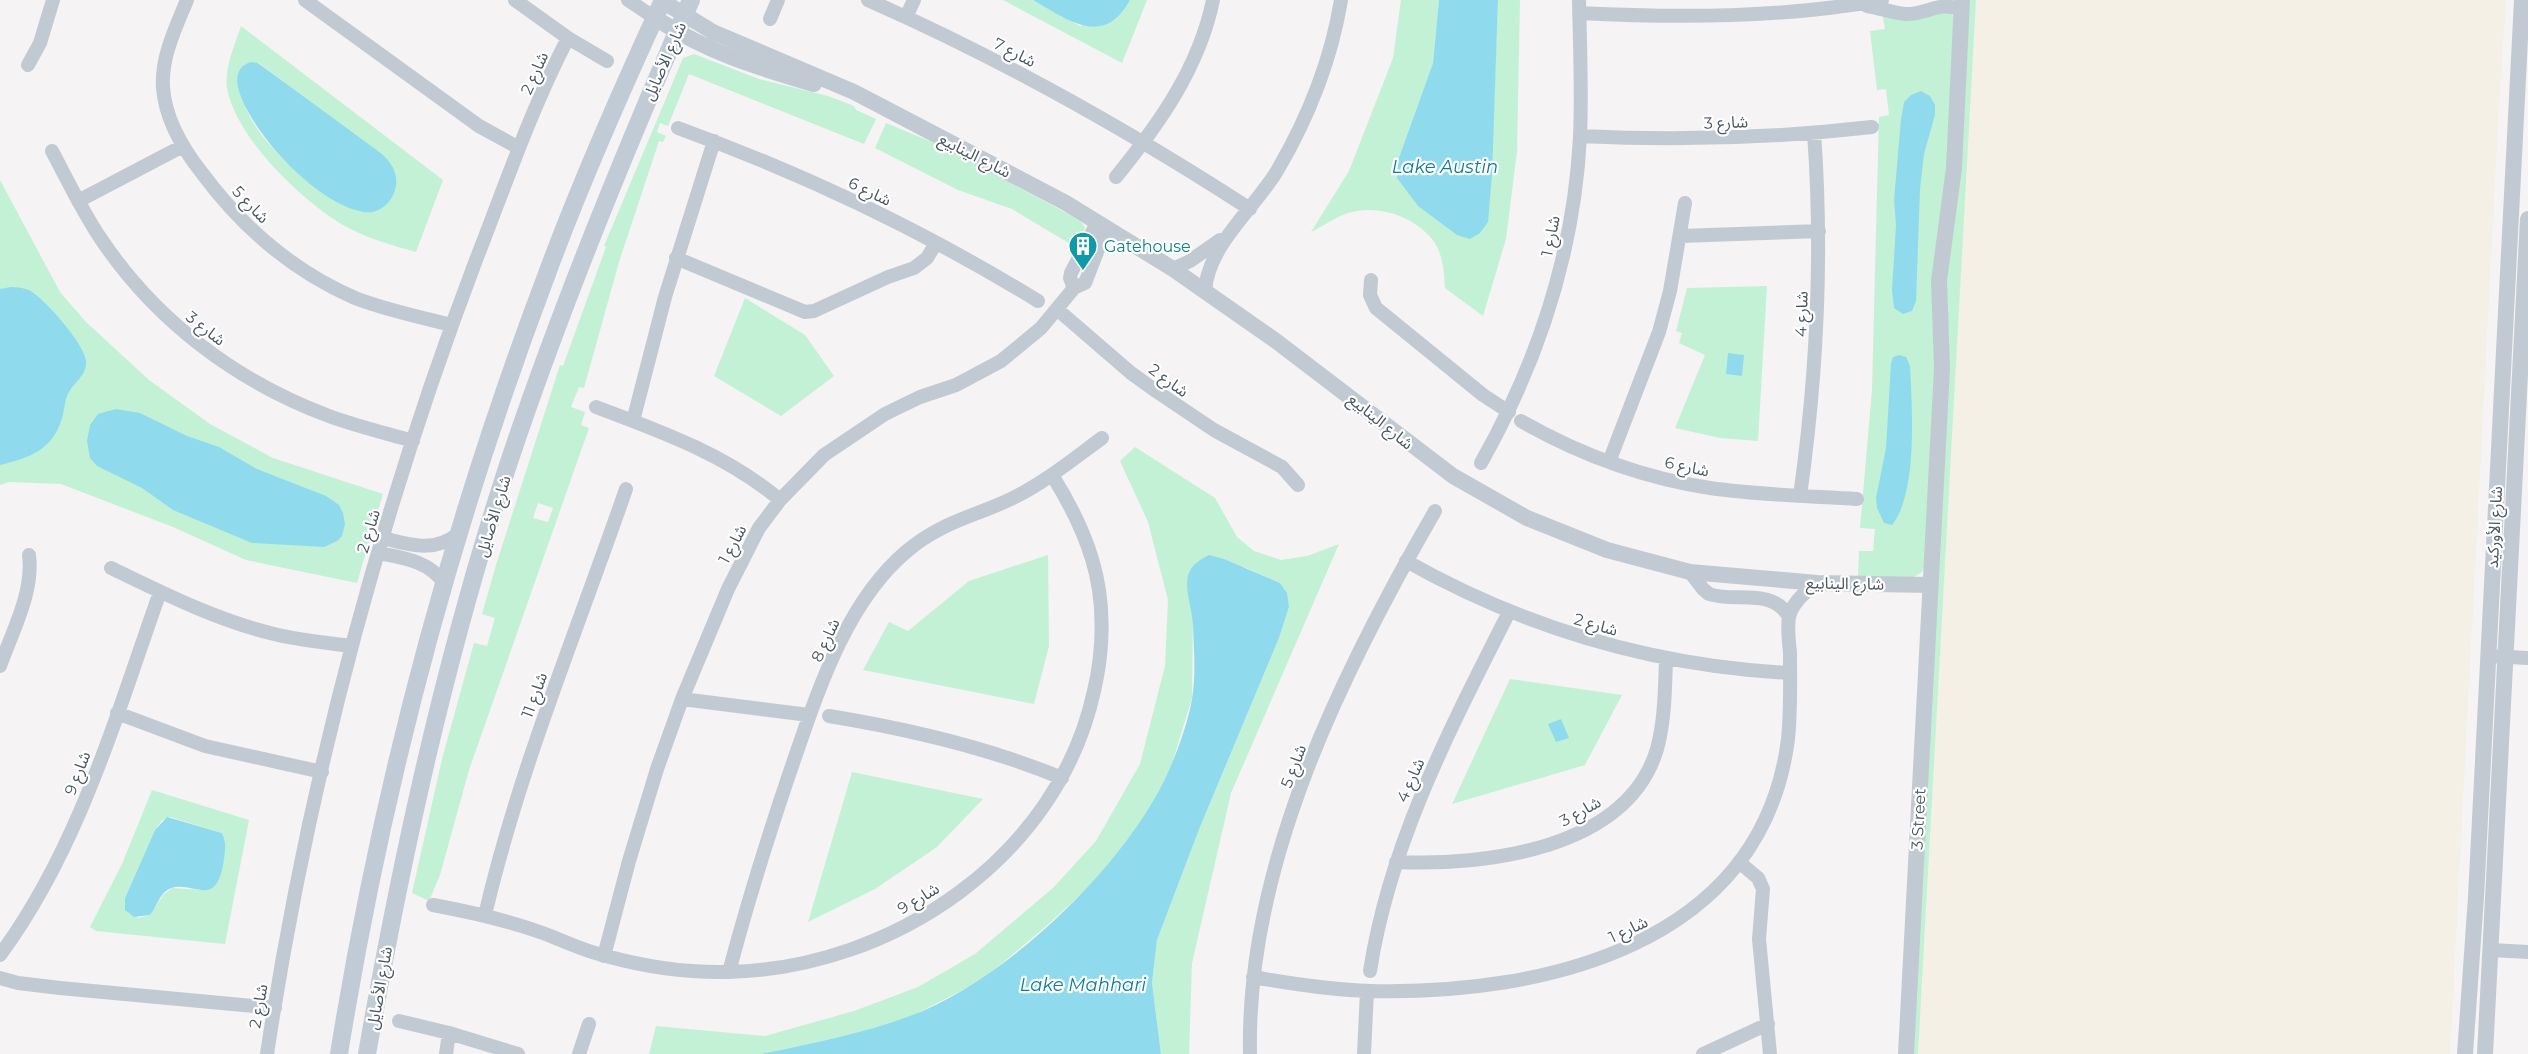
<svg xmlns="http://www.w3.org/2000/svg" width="2528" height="1054" font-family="Montserrat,'Noto Sans Arabic',sans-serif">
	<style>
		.green { fill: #c3f1d5; fill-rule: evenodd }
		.sand { fill: #f5f0e5 }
		.water { fill: #90daee }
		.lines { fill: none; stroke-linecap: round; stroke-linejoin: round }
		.minor { stroke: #c1cad2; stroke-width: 14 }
		.tertiary { stroke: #c1cad2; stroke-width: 16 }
		.secondary { stroke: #c1cbd6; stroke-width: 18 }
		.labels { text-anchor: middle; stroke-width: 4.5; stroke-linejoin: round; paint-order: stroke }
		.street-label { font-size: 16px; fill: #4a5661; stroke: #fff }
		.culture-label { font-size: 16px; fill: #0d838f; stroke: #fff; text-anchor: start }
		.water-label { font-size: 18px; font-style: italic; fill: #0c7c9b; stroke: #fff }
	</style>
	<rect width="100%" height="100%" fill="#f5f3f3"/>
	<path class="green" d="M1003,0H1033L1080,26L1115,19L1130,0H1147L1122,63Z
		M1401,0H1439L1433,63L1397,163V178L1494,104L1498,0H1520L1517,151L1506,239L1483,316L1445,288C1444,272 1443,252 1432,239C1413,216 1378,204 1348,213C1336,217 1323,226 1311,232L1349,171L1393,58Z
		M1962,0H1978L1924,1054H1906Z
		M1935,9L1951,13L1955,19L1925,566L1922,572L1912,578L1858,576L1859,551H1873L1875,529L1860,528L1872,390L1879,117L1889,115L1886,89L1877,90L1870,31L1885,29L1882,13Z
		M241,26L443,180L416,252C391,245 366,238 343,225C301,200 236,138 227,88C224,69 235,44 241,26ZM259,63L339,124L324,194C295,171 262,144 246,109C242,98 240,84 238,73L245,64Z
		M694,54L759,79L828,96L854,106L856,110L876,119L864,144L689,74L668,126L660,123L657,132L666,136L663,142L659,141L619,262L584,388L579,387L571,407L585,412L581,425L589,428L469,770L440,875L429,901L412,893L442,759L474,643L487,646L495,618L482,614L496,565L560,365L563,366L606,247L604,246L683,58ZM538,503L553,508L548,522L533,518Z
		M886,123L939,145L1072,216L1082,223L1085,228L1077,248L1012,209L958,190L875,148Z
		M0,180L60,292L86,322L149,380L210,424L273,458L383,494L357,583L246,560L173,527L61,484L9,482L0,485Z
		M1767,286L1758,441L1720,438L1675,428L1705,355L1679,343L1682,333L1676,331L1687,288Z
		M745,298L805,335L834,376L781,416L714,376Z
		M1135,447L1215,498L1237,537L1254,551L1281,560L1307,556L1339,544L1231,793L1192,963L1189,1054H1161L1152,983L1157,940L1200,827L1279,638L1289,607L1280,583L1244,567L1188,592L1193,615L1192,698L1171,767L1152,807L1124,845L1089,887L1044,928L982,980L912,1016L842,1038L760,1054H649L656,1026L765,1036L854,1011L918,987L975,954L1053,888L1096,841L1140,764L1165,666L1168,600L1148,522L1120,461Z
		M1048,555L1049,646L1034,704L863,670L889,622L908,631L969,581Z
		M1510,679L1622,695L1585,765L1452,804Z
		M852,772L983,799L937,847L875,889L808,922Z
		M152,790L249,820L225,944L96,931L90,927L122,864ZM170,817L222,833C229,848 222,877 211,888L202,890L172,888L163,895L150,915L138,918L128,913L125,898L155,830L162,820Z"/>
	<path class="sand" d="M1976,0H2506L2499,104L2450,1054H1918Z"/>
	<path class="water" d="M1033,0H1130C1103,49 1067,19 1033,0Z
		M1439,0H1498L1492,175L1488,222L1480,233L1470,239L1457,235L1418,206L1397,178V163L1433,63Z
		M251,62L258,63L382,154C387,159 393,165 395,173C401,192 385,215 364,212C318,205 252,134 239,91C235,78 237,66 251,62Z
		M1921,91L1930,96L1935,105V115L1924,154L1920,189L1916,301L1912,311L1903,314L1894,308L1892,290L1896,225L1894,200L1901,119L1904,102L1911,95Z
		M11,287C17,287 24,288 29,290C44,298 85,344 86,361C87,375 75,381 69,392C64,400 65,409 62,418C53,450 29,458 0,465V289Z
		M1728,353L1744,355L1742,376L1726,374Z
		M1899,355L1906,357L1910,366C1912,407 1918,493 1892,525L1884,523L1877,508L1876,498L1886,448L1891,363L1893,357Z
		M116,409L140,413L187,436L219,447L257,469L326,496L339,505L343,513L345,524L342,536L337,541L324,547L252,543L173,510L142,488L97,466L90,458L87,441L90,425L98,414Z
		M1209,555L1224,559L1280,583L1287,593L1289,607L1279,638L1200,827L1157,940L1152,983L1161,1054H760C811,1044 861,1034 910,1016C1006,981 1130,862 1170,768C1179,747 1188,722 1192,699C1196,676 1194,650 1193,626C1193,611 1183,587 1189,573C1193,563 1200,560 1209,555Z
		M1561,719L1569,738L1556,742L1548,724Z
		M167,817L222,833C227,843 225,854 223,865C215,910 191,879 169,889C159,894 157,907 150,915L134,917L125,910V898L155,830Z"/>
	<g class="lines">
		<path class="minor" d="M187,0C176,27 161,57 163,87C165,118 183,149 202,173C242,227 293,271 355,298C386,310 419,317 452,325
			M305,0L479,126L519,148
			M515,0L568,38L607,61
			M628,0L655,18
			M868,0C1002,59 1128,130 1250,209
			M1867,6C1880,8 1893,13 1905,14C1928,15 1937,0 1962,10
			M1579,13C1680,18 1782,18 1882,0
			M906,17L914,0
			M770,19L778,0
			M28,65L40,43L53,0
			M678,128C804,174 924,231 1038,301
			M1580,136C1678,141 1775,138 1872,127
			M52,151C68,181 82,211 101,239C156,321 237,382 329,416C356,426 385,433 413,441
			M1116,177C1159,124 1199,68 1213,0
			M78,201L183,146
			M1680,236L1819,231
			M676,258L805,312L814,311L888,277L914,268L927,258L936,243
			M1173,269L1190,261L1220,240
			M1371,280L1370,295L1376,308L1483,395L1509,412
			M1074,288L1070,278L1071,273L1097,223
			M1205,291C1208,245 1254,209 1277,171C1308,118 1331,61 1341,0
			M1058,310L1131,373L1156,391L1214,430L1282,467L1298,485
			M596,407C660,431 727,455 780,500
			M633,421L665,297L714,141
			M1521,421C1579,454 1644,478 1710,488C1759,495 1808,496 1857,499
			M1609,462L1659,332L1670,291L1685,203
			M1481,463C1538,362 1574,254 1580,137C1582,92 1580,46 1579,0
			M1800,496C1817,375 1823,255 1814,133
			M383,538C410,545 434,553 458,534
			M379,553C405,558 429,561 445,584
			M1406,561C1525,628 1654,666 1790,673
			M111,568C163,593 214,619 270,633C297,640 325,643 352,646
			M1690,572L1703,589L1709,594C1735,603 1773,587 1789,617
			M2488,656L2528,658
			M0,666C12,632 34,592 29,555
			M682,699L809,715
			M117,713L205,746L322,772
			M829,716C909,729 987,747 1062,778
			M1396,862C1484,866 1627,850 1657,749C1665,720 1665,688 1666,658
			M1739,862L1758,878L1763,889L1759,939L1770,1054
			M433,905C471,912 507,920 543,933C564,941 584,951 606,956C646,967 688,973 729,972C893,968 1058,857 1094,691C1104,649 1105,601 1092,559C1083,529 1069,502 1052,475
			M485,915C519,769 577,631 626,489
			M2491,950L2528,952
			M0,955C79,848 116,716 160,592
			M604,956L629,861L657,769L682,699L728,589L759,528L780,500L824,455L885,414L920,397L956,385L1001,361L1041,328L1074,288L1085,283L1106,229
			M1370,971C1390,842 1451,727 1509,612
			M729,972C748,900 770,830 794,760C819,688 847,601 907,551C941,522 973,517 1011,499C1044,483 1072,460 1102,438
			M1253,977C1292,984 1331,990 1370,991C1544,995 1762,945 1788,739C1791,711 1790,682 1790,653C1789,642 1787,628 1789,617C1792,603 1806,591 1817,583
			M0,978L18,983L60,988L275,1008
			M399,1021L449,1033L518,1054
			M267,1054C308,784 379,516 476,260C505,186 531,109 568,38
			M446,1054L449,1033
			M579,1054L589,1024
			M1250,1054C1246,865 1342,672 1435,511
			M1364,1054L1367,991
			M1703,1054L1768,1024"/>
		<path class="tertiary" d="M662,1L713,32L854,92L1066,203L1173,269L1276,341L1453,476L1527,518L1607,550L1690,572L1817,583L1931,585
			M655,18C709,53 753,66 814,84
			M1906,1054L1942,368L1939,281L1954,168L1962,0
			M2465,1054L2476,897L2522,0
			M2485,1054L2528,219"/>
		<path class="secondary" d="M339,1054C382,787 452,524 548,271C582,179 622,89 663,0
			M367,1054C402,855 445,658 508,465C561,306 624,153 691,0"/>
	</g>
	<defs>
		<g id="building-pin" transform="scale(1.5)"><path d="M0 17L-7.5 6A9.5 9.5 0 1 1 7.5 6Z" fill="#0f9aa8" stroke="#fff"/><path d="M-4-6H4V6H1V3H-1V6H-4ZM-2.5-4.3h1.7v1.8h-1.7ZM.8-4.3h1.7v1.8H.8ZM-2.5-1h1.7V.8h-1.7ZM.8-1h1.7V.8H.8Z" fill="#fff"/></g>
	</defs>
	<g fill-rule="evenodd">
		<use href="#building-pin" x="1083" y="246"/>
	</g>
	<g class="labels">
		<g class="street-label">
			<text transform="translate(1015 52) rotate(27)" y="6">شارع 7</text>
			<text transform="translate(664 61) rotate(-66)" y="6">شارع الأصايل</text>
			<text transform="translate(534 73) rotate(-66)" y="6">شارع 2</text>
			<text transform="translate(1726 122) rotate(-2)" y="6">شارع 3</text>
			<text transform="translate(975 155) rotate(27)" y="6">شارع الينابيع</text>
			<text transform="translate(870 191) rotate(26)" y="6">شارع 6</text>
			<text transform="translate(251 204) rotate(46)" y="6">شارع 5</text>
			<text transform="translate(1550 236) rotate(-79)" y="6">شارع 1</text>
			<text transform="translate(1801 314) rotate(-88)" y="6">شارع 4</text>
			<text transform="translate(206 328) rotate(38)" y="6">شارع 3</text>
			<text transform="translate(1169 380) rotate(36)" y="6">شارع 2</text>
			<text transform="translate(1381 421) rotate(39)" y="6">شارع الينابيع</text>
			<text transform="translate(1687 466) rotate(12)" y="6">شارع 6</text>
			<text transform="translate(493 516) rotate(-73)" y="6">شارع الأصايل</text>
			<text transform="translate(2494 527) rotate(-87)" y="6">شارع الأوركيد</text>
			<text transform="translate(368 531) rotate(-73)" y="6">شارع 2</text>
			<text transform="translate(732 544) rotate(-62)" y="6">شارع 1</text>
			<text transform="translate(1845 583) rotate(1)" y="6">شارع الينابيع</text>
			<text transform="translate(1596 624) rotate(16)" y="6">شارع 2</text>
			<text transform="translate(825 640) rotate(-65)" y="6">شارع 8</text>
			<text transform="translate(534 695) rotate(-70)" y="6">شارع 11</text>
			<text transform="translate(1293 766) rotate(-69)" y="6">شارع 5</text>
			<text transform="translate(77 773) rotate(-69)" y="6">شارع 9</text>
			<text transform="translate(1410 780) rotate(-66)" y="6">شارع 4</text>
			<text transform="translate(1580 811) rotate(-29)" y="6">شارع 3</text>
			<text transform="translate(1918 819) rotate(-87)" y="6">3 Street</text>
			<text transform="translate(918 898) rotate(-31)" y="6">شارع 9</text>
			<text transform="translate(1628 929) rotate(-25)" y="6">شارع 1</text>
			<text transform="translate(379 988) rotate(-80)" y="6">شارع الأصايل</text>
			<text transform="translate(258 1006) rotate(-80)" y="6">شارع 2</text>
		</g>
		<g class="culture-label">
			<text x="1104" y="252">Gatehouse</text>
		</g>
		<g class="water-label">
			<text x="1445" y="173">Lake Austin</text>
			<text x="1083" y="991">Lake Mahhari</text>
		</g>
	</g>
</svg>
